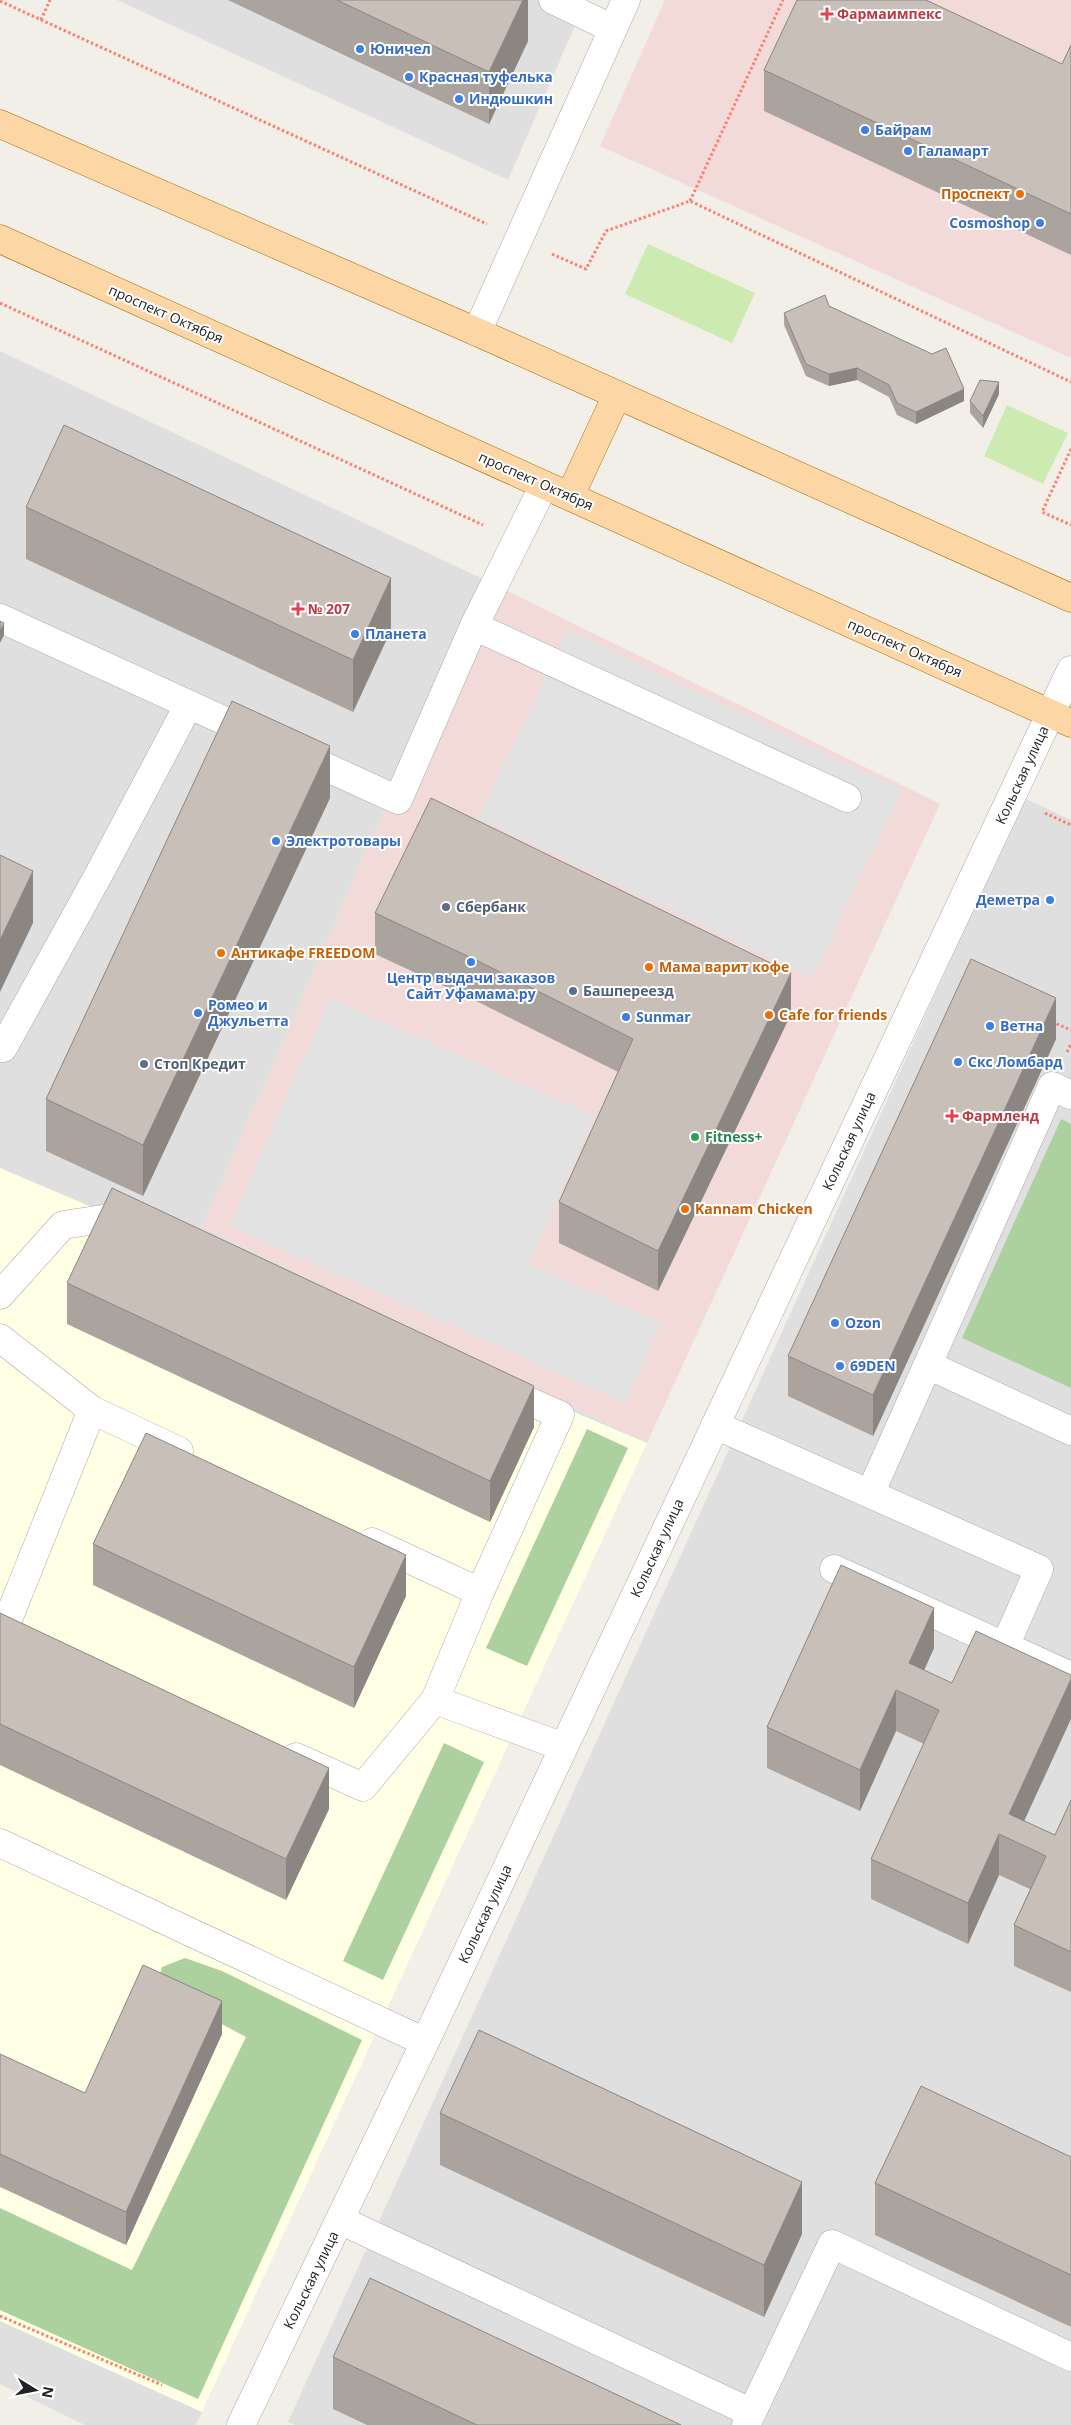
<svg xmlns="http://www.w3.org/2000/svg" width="1071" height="2425" font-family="'Open Sans',sans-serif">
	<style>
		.residential { fill: #e0dfdf }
		.commercial { fill: #f2dad9 }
		.education { fill: #ffffe5 }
		.grass { fill: #cdebb0 }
		.forest { fill: #add19e }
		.parking { fill: #e2e2e2 }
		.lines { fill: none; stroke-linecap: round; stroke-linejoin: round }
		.minor-casing { stroke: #a9a9a9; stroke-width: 29 }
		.major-casing { stroke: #a06b00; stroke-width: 29 }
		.path { stroke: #fa8072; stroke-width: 3; stroke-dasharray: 2.5 2.5; stroke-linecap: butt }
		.minor { stroke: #fff; stroke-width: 28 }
		.major { stroke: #fcd6a4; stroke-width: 28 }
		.wall { fill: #aba49e }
		.shaded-wall { fill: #8b8681 }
		.building { fill: #c7bfb8; stroke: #8b8681 }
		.health-dot { fill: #e0444e; stroke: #fff; stroke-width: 2 }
		.shop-dot { fill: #3f7fe0; stroke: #fff; stroke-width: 2 }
		.food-dot { fill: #e8710a; stroke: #fff; stroke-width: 2 }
		.service-dot { fill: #5c6f8a; stroke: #fff; stroke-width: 2 }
		.leisure-dot { fill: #2e9e5b; stroke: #fff; stroke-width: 2 }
		.labels { text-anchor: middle; stroke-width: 4; stroke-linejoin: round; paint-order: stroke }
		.health-label { font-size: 14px; font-weight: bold; fill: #be3a42; stroke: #fff; text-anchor: start }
		.shop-label { font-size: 14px; font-weight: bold; fill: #366cbe; stroke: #fff; text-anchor: start }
		.food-label { font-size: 14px; font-weight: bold; fill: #c56008; stroke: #fff; text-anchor: start }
		.street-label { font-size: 14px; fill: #222; stroke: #fff }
		.service-label { font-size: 14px; font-weight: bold; fill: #4e5e75; stroke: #fff; text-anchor: start }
		.leisure-label { font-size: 14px; font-weight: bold; fill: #27864d; stroke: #fff; text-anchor: start }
	</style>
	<rect width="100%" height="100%" fill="#f2efe9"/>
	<path class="residential" d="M117,0H586L508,180Z
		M0,351L485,580L202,1227L647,1443L196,2425H85L0,2384Z
		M1024,798L1071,820V2425H295L288,2422Z"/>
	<path class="commercial" d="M665,0H1071V358L600,146Z
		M485,580L940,804L647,1443L202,1227Z"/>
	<path class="education" d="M0,1168L647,1443L202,2412L0,2321Z"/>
	<path class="grass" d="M648,244L755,293L732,343L625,294Z
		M1007,405L1068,433L1043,484L984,456Z"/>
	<path class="forest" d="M1061,1119L1071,1124V1388L962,1338Z
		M587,1429L628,1448L527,1666L486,1648Z
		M444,1743L484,1762L383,1980L343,1961Z
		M185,1958L222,1971L362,2040L198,2399L0,2310V2208L132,2270L246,2037L156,1989L162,1967Z"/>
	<path class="parking" d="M568,630L902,790L812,978L478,818Z
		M330,998L595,1116L529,1264L661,1323L625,1403L229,1226Z"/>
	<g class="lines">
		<g class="minor-casing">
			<path id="minor" d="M553,0L613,29
				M477,332L626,0
				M0,618L258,736
				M474,626L847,798
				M295,753L398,800L474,626L544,485
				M0,1047L3,1048L99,874L189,704
				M0,1295L63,1225L116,1217L131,1224
				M0,1338L92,1410L179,1451
				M928,1365L1071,1431
				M715,1425L1039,1569L1005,1646
				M870,1494L1052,1086L1071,1095
				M834,1569L1071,1676
				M480,1592L560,1415L499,1388
				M5,1627L92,1410
				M435,1700L564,1747
				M296,1757L363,1787L435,1700L480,1592L372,1542
				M0,1843L425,2042
				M340,2220L752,2413
				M241,2425L425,2042L1071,670
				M746,2425L832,2244L1071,2357"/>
		</g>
		<g class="major-casing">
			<path id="major" d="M0,124L477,332L1071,598
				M0,239L1071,723
				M570,496L617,395"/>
		</g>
		<path class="path" d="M0,1L487,224
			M41,20L50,0
			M690,201L783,0
			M552,254L586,269L606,231L690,201L1071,382
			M0,303L483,525
			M1071,449L1042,512L1071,525
			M1045,813L1071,825
			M1052,1022L1071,1030
			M1067,1052L1071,1044
			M0,2316L162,2385"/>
		<use href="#minor" class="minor"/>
		<use href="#major" class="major"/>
	</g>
	<path class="wall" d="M228,0H528V41L489,124Z
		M1071,45V255L764,111V70L1062,64Z
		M829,306L964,401L916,424L897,415L889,397L857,380L829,386L806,376L784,325V313Z
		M999,394L983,428L970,413V401Z
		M26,507L391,630L353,712L26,559Z
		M330,798L143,1196L46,1151V1099Z
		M375,913L791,1014L658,1291L559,1243V1202L618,1072L476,1001L375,954Z
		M1056,1039L873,1436L788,1396V1356Z
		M67,1283L534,1427L490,1522L67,1324Z
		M93,1544L406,1596L354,1708L93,1585Z
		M0,1613L329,1809L286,1900L0,1765Z
		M934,1648L924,1670L1024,1821L1055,1835L1071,1800V1992L1014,1966V1925L1030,1889L999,1875L968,1944L871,1899V1859L924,1744L896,1731L860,1811L767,1768V1727Z
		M222,2034L126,2245L0,2187V2054L85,2093Z
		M440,2113L802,2234L764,2317L440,2165Z
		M1071,2157V2327L875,2235V2183Z
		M333,2357L681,2425H367L333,2409Z"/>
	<path class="shaded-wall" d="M523,0H528V41L489,124V72Z
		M857,368V380L829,386V374Z
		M999,382V394L983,428V416Z
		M964,389V401L916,424V412Z
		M391,578V630L353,712V660Z
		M4,623V635L0,643V631Z
		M330,746V798L143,1196V1145Z
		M33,871V923L0,992V940Z
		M791,973V1014L658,1291V1251Z
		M1056,998V1039L873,1436V1395Z
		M534,1386V1427L490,1522V1481Z
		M406,1555V1596L354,1708V1667Z
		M934,1608V1648L912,1697L909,1663Z
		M1071,1679V1719L1015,1841L1009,1814Z
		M896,1690V1731L860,1811V1770Z
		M329,1768V1809L286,1900V1859Z
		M999,1834V1875L968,1944V1903Z
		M222,2001V2034L126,2245V2212Z
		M802,2182V2234L764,2317V2265Z"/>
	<path class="building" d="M337,0H523L489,72Z
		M797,0H926L1062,64L1071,45V214L764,70Z
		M825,295L829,306L932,354L946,348L964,389L916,412L897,403L889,385L857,368L829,374L806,364L784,313Z
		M980,380L999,382L983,416L970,401Z
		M64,425L391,578L353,660L26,507Z
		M0,621L4,623L0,631Z
		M232,701L330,746L143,1145L46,1099Z
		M431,798L791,973L658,1251L559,1202L633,1039L476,960L375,913Z
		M0,855L33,871L0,940Z
		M971,959L1056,998L873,1395L788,1356Z
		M112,1188L534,1386L490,1481L67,1283Z
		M146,1433L406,1555L354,1667L93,1544Z
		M841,1565L934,1608L909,1663L952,1683L976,1631L1071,1675V1679L1009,1814L1055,1835L1071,1800V1952L1014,1925L1046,1856L999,1834L968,1903L871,1859L939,1710L896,1690L860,1770L767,1727Z
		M0,1613L329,1768L286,1859L0,1724Z
		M143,1965L222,2001L126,2212L0,2154V2054L85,2093Z
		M479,2030L802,2182L764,2265L440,2113Z
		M921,2086L1071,2157V2275L875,2183Z
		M370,2278L681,2425H477L333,2357Z"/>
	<g class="health-dot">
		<path d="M824.5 6.5h5v5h5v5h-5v5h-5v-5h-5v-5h5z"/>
		<path d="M295.5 601.5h5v5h5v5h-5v5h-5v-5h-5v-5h5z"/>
		<path d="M949.5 1108.5h5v5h5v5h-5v5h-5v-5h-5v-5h5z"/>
	</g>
	<g class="shop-dot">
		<circle cx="360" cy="49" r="5"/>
		<circle cx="409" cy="77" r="5"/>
		<circle cx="459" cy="99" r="5"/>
		<circle cx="865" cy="130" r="5"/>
		<circle cx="908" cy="151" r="5"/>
		<circle cx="1040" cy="223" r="5"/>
		<circle cx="355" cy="634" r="5"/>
		<circle cx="276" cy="841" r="5"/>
		<circle cx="1050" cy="900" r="5"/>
		<circle cx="471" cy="962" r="5"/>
		<circle cx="198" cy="1013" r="5"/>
		<circle cx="626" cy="1017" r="5"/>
		<circle cx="990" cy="1026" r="5"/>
		<circle cx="958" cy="1062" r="5"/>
		<circle cx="835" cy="1323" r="5"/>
		<circle cx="840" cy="1366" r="5"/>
	</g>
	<g class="food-dot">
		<circle cx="1020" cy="194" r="5"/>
		<circle cx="221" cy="953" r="5"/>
		<circle cx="649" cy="967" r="5"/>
		<circle cx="769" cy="1015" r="5"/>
		<circle cx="685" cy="1209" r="5"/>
	</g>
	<g class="service-dot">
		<circle cx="446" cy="907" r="5"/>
		<circle cx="573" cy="991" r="5"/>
		<circle cx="144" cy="1064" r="5"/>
	</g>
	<circle class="leisure-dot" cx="695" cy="1137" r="5"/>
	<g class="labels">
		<g class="health-label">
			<text x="837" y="19">Фармаимпекс</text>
			<text x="308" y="614">№ 207</text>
			<text x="962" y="1121">Фармленд</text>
		</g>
		<g class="shop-label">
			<text x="370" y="54">Юничел</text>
			<text x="419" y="82">Красная туфелька</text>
			<text x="469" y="104">Индюшкин</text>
			<text x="875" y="135">Байрам</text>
			<text x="918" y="156">Галамарт</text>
			<text x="1030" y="228" text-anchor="end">Cosmoshop</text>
			<text x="365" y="639">Планета</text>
			<text x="286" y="846">Электротовары</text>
			<text x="1040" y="905" text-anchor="end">Деметра</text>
			<text x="471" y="983" text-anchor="middle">Центр выдачи заказов<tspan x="471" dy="16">Сайт Уфамама.ру</tspan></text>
			<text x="208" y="1010">Ромео и<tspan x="208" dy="16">Джульетта</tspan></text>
			<text x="636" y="1022">Sunmar</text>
			<text x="1000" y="1031">Ветна</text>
			<text x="968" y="1067">Скс Ломбард</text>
			<text x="845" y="1328">Ozon</text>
			<text x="850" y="1371">69DEN</text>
		</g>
		<g class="food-label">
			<text x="1010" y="199" text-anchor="end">Проспект</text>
			<text x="231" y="958">Антикафе FREEDOM</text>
			<text x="659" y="972">Мама варит кофе</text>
			<text x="779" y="1020">Cafe for friends</text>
			<text x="695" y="1214">Kannam Chicken</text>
		</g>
		<g class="street-label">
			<text transform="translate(166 314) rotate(24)" y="5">проспект Октября</text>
			<text transform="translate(536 481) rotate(24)" y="5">проспект Октября</text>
			<text transform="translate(905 648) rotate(24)" y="5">проспект Октября</text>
			<text transform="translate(1022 775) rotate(-65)" y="5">Кольская улица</text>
			<text transform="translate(849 1141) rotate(-65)" y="5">Кольская улица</text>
			<text transform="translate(657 1548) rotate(-65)" y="5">Кольская улица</text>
			<text transform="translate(485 1914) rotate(-65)" y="5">Кольская улица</text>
			<text transform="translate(311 2280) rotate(-64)" y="5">Кольская улица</text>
		</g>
		<g class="service-label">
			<text x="456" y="912">Сбербанк</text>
			<text x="583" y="996">Башпереезд</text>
			<text x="154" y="1069">Стоп Кредит</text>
		</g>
		<g class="leisure-label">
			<text x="705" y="1142">Fitness+</text>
		</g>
	</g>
	<g transform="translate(35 2390) rotate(100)" stroke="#ffffff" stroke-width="4" paint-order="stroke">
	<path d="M0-4L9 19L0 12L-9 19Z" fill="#222222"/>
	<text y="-8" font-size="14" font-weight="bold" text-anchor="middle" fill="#222222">N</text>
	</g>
</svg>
